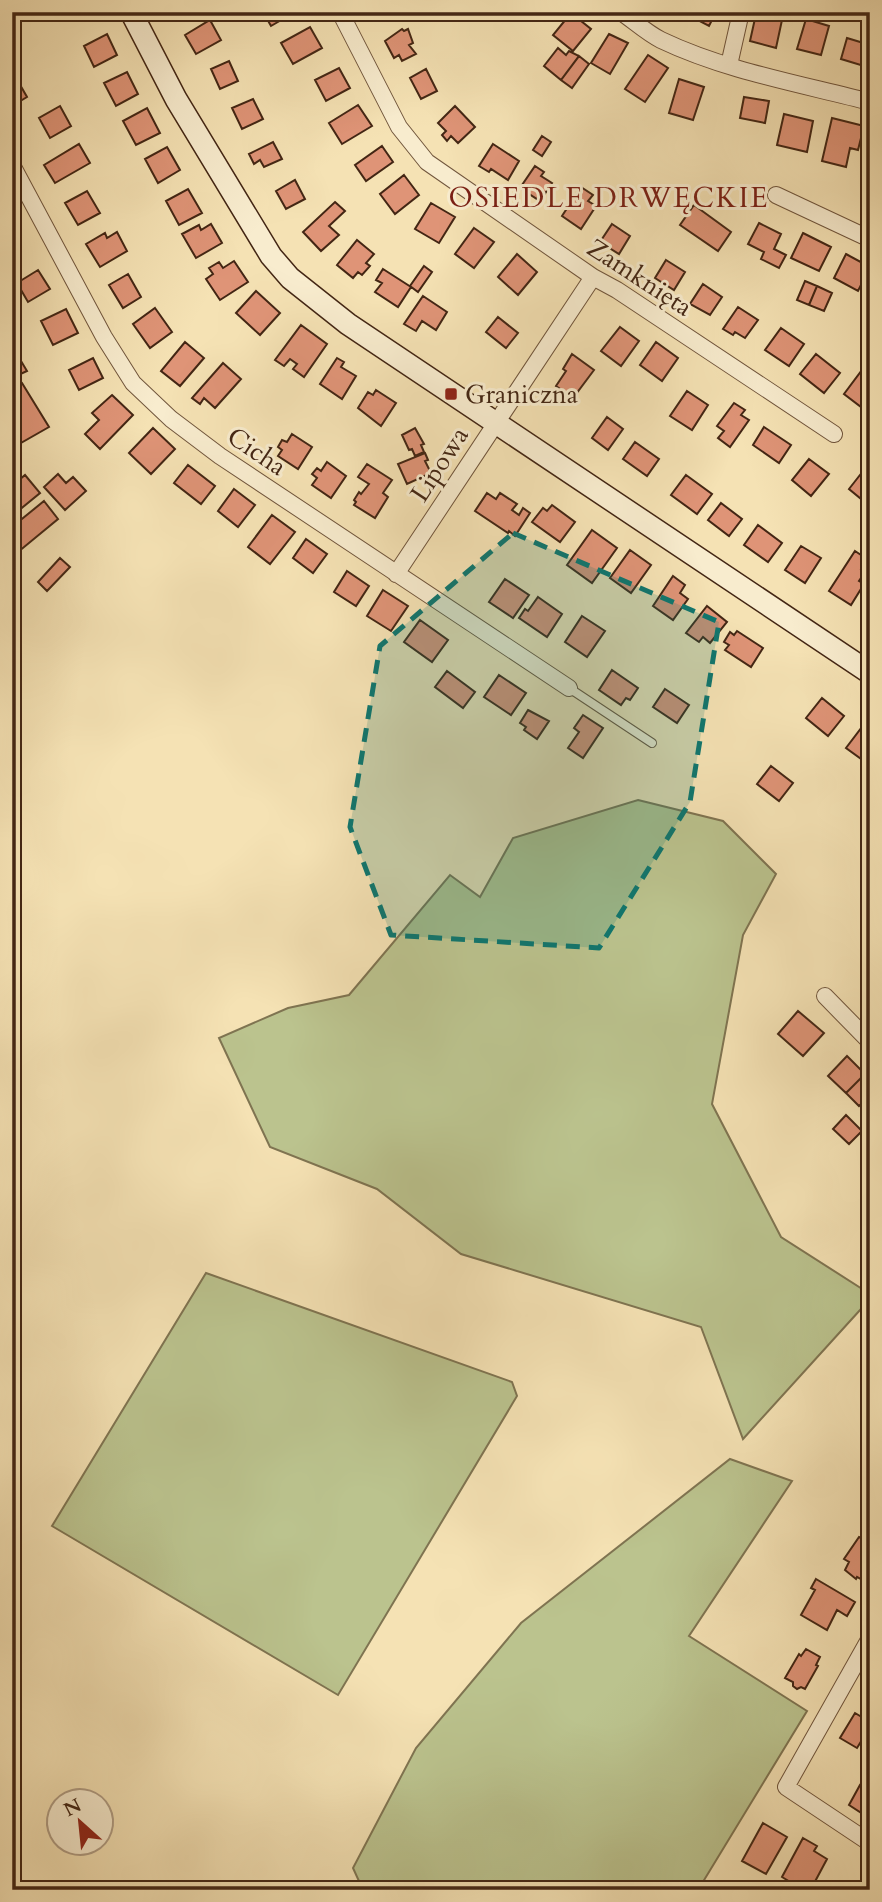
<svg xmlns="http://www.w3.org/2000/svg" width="882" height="1902" font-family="Cardo,serif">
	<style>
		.green { fill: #bbc38e; stroke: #7f7451; stroke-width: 2 }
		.building { fill: #df9477; stroke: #432614; stroke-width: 2 }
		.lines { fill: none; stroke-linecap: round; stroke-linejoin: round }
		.lane-casing { stroke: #70553c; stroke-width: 10 }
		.street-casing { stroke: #70553c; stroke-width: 18 }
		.secondary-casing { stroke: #432614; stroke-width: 24 }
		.lane { stroke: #f8ecce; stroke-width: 8 }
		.street { stroke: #f8ecce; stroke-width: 16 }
		.secondary { stroke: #f8ecce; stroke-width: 21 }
		.marked { fill: #0f766e; fill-opacity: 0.2; stroke: #0f766e; stroke-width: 5; stroke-dasharray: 14 9; stroke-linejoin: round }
		.poi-dot { fill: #8f2418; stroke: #f8ecce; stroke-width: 2.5 }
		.labels { text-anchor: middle; stroke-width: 6; stroke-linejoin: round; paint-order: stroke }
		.street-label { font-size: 26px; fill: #432614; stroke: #f8ecce }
		.poi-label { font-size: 26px; fill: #432614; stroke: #f8ecce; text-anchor: start }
		.neighbourhood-label { font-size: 28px; letter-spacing: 2px; fill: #7a1f14; stroke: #f8ecce }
	</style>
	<rect width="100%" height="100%" fill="#f5e2b4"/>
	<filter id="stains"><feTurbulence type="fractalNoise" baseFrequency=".00286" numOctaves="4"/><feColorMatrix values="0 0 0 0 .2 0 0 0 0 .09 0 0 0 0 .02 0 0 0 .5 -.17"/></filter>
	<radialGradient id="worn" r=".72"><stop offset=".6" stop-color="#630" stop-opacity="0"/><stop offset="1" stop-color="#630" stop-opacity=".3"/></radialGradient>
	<path class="green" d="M638,800L723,821L776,874L743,935L712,1104L781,1237L870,1294V1299L743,1439L701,1327L461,1254L377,1189L270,1147L219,1038L288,1008L349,995L450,875L480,897L513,838Z
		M206,1273L512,1382L517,1396L338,1695L52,1526Z
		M730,1459L792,1481L689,1636L807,1711L698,1890H363L353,1868L416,1748L521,1623Z"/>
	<path class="building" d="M263,12H295L271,26Z
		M689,12H716L709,26L688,15Z
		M571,13L591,29L573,51L553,35Z
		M756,14L782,20L776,48L750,41Z
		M806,19L829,26L821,55L797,49Z
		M210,20L221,40L196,54L185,35Z
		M310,27L322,48L293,64L281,43Z
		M402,29L404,31L408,29L413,43L409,45L416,54L402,61L399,55L394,58L385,41Z
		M107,34L117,55L94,67L84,46Z
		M609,34L628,43L610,74L591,63Z
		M847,38L870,45L864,66L841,59Z
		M558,48L566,55L569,51L579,56L561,80L544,66Z
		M648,55L668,68L645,102L625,89Z
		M579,56L589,64L572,88L561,80Z
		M229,61L238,81L220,89L211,69Z
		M339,68L350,88L326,101L315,80Z
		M426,69L437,91L421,99L410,78Z
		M127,72L138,94L116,106L104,83Z
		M15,76L27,97L12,106V78Z
		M679,79L704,87L693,120L669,113Z
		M744,97L769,101L765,123L740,118Z
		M253,99L263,119L242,129L232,108Z
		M358,105L372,126L342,144L329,123Z
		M60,106L71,126L50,138L39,118Z
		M455,106L475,127L458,143L451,136L447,141L442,135L446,131L438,123Z
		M147,108L160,133L136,145L123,121Z
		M784,114L813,121L807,152L777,145Z
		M832,118L864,126L858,150L850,148L846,167L822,161Z
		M542,136L551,142L542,156L533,150Z
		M273,142L282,159L264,167L260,160L254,164L249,154Z
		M79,144L90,163L55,183L44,165Z
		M493,144L519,161L508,180L491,169L489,172L479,166Z
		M382,146L393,162L366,181L355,165Z
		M167,147L180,170L158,183L145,159Z
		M535,166L544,172L541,176L552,183L540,201L520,188Z
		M404,175L419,195L395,214L380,194Z
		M295,180L305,199L286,209L276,191Z
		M581,187L593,195L588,201L596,206L581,229L562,216Z
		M188,189L202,213L179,225L166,201Z
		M87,191L100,213L78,225L65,203Z
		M335,202L345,211L329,226L339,235L321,251L303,232Z
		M431,203L455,217L439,243L415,229Z
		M694,205L731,232L718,251L680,225Z
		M759,223L781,234L774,249L786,255L779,268L761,259L764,252L748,244Z
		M211,224L222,243L196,258L182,234L199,225L201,230Z
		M612,224L630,236L619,254L600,242Z
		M474,228L494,242L474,268L455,254Z
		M117,232L127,251L100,267L86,244L105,233L107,238Z
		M803,233L831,247L819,271L791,258Z
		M357,240L374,254L366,263L370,266L362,275L358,272L353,278L337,265Z
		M517,254L537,272L518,295L498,277Z
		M846,254L870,267L858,291L834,278Z
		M666,260L685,272L674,290L655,278Z
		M234,261L248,282L220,300L206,279L213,274L209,268L219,262L223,268Z
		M424,266L432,272L418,292L410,286Z
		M383,269L411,287L398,307L375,292L382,283L376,280Z
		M38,270L50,289L28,302L17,283Z
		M128,274L141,297L123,308L109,285Z
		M805,281L817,286L809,305L797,300Z
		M703,284L722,297L710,315L690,304Z
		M817,286L832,293L824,311L809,305Z
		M256,291L280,313L260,335L236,313Z
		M423,296L447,312L436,330L422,321L416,331L404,324Z
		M738,307L758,320L745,338L735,332L733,335L723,329Z
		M155,308L172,332L150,348L133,324Z
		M66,309L78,333L53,345L41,321Z
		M498,317L518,333L506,348L486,332Z
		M301,325L327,344L304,377L293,369L297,364L290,359L284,366L275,360Z
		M620,327L639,341L621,366L601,351Z
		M781,328L804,344L789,366L765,350Z
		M185,342L204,358L180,386L161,371Z
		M656,342L678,358L662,381L640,365Z
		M572,354L594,370L573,398L556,386L566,371L563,369Z
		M816,354L840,373L824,393L800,374Z
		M93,358L103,378L79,390L69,370Z
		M337,358L344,362L341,367L356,376L342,399L320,384Z
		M21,361L27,371L12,378V365Z
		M223,363L241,379L215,408L204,398L200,404L192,398Z
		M862,370L870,376V404L865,410L844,394Z
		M22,383L49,427L12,448V389Z
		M376,390L396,403L381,426L358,408L368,392L373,395Z
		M687,391L708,405L692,430L670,416Z
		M112,395L133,415L100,449L85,434L99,420L92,413Z
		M734,403L745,410L741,415L749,420L730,447L718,438L724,431L717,426Z
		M607,417L623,429L608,450L592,438Z
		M764,427L791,445L779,463L753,445Z
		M153,428L175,449L151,474L129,453Z
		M415,428L424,444L421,445L424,452L415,456L412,449L409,450L402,435Z
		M292,434L312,447L298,469L278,456L282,450L278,447L282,440L287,442Z
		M635,442L659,459L647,476L623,459Z
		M425,453L428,460L425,461L431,473L407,484L398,464Z
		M809,459L829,474L811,496L792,480Z
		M327,462L346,476L331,498L312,485L317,478L312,474L317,468L321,471Z
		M367,464L392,480L383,493L388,497L375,518L354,505L356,502L354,500L359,492L361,494L369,484L358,477Z
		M188,465L215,486L201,504L174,483Z
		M867,466L870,468V498L866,503L849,489Z
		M58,474L66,483L73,477L86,491L65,510L44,487Z
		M25,475L40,493L12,516V486Z
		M686,475L712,494L697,514L671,495Z
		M234,489L255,505L238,527L218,511Z
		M487,493L496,499L500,493L517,504L512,510L519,515L523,508L530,513L515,536L509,531L508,533L475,511Z
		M44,501L58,519L12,557V527Z
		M721,503L742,519L729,536L708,520Z
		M552,505L575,522L560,542L532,522L543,508L547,511Z
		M272,515L295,532L270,564L248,547Z
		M758,525L782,543L768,562L744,545Z
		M592,530L617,548L592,583L567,565Z
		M306,539L327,554L313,573L293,558Z
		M801,546L821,558L805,583L785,570Z
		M630,550L651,565L631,593L610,578Z
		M855,551L867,559L861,569L865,572L859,581L864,584L851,605L829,591Z
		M60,558L70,567L47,591L38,582Z
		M347,571L369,586L356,606L334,592Z
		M673,576L685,585L680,593L688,599L673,620L653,606Z
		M505,579L529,595L513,618L489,602Z
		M383,590L408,606L391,631L367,616Z
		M538,597L562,614L547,637L519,618L525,609L528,611Z
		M707,606L727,622L710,643L703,637L699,642L686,633Z
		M582,616L605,631L587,657L565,642Z
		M420,620L448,640L432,662L404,642Z
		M737,631L763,648L751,667L725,650L729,645L724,642L730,632L734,635Z
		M612,670L638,688L630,700L626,698L621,705L599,690Z
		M447,671L475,692L463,708L435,687Z
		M499,675L526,693L511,715L484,697Z
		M665,689L689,705L677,723L653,707Z
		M822,698L844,716L828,736L806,718Z
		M528,710L549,721L537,739L524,730L526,727L520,723Z
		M583,715L603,728L583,758L568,748L579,732L574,728Z
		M862,727L870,733V753L864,761L846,748Z
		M771,766L793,783L779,801L757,784Z
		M798,1011L824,1033L803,1056L778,1034Z
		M847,1056L865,1074L846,1093L828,1076Z
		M865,1074L870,1079V1096L859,1106L846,1093Z
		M846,1115L862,1131L849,1144L833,1129Z
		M859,1537L870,1542V1576L866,1582L857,1577L856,1579L845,1570L849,1562L844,1559Z
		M816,1579L855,1602L847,1616L837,1610L827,1630L801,1615L815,1590L811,1588Z
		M806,1649L820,1657L816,1665L818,1666L805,1689L801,1687L797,1689L793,1686V1682L785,1678L799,1654L801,1656Z
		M855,1713L870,1722V1745L862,1740L857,1748L840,1738Z
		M860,1785L870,1791V1803L863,1814L849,1805Z
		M763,1823L787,1837L766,1874L742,1861Z
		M803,1838L817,1846L814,1851L827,1859L811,1889L799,1882L797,1886L782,1877Z"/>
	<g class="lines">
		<g class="lane-casing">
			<path id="lane" d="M569,688L652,743"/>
		</g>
		<g class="street-casing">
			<path id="street" d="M340,12L399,127L427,162L593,277L617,290L834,434
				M621,12C634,21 647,33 661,40C726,71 801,84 870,102
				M729,65L741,12
				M12,165L104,337L133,383L171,419L220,456L569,688
				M776,195L870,239
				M396,574L593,277
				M825,996L870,1042
				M870,1638L786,1787L870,1843"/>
		</g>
		<g class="secondary-casing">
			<path id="secondary" d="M131,12L176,99L271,256L290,278L348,324L870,673"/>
		</g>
		<use href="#lane" class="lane"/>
		<use href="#street" class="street"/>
		<use href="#secondary" class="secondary"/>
	</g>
	<path class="marked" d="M513,533L719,622L690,802L599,948L391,935L350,827L380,646Z"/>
	<rect class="poi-dot" x="444" y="387" width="14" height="14" rx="3.5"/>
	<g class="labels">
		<g class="street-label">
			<text transform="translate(640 277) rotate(33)" y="9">Zamknięta</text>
			<text transform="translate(257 451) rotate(34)" y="9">Cicha</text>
			<text transform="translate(439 464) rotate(-57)" y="9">Lipowa</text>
		</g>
		<g class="poi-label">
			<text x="465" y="403">Graniczna</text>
		</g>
		<g class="neighbourhood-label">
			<text x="609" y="207">OSIEDLE DRWĘCKIE</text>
		</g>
	</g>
	<rect width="882" height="1902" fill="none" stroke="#f5e2b4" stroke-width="42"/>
	<rect x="14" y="14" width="854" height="1874" fill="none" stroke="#432614" stroke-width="3.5"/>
	<rect x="21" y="21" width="840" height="1860" fill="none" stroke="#432614" stroke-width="2"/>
	<g transform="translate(80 1822) rotate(333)"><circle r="33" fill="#f8ecce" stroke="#b09d84" stroke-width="2"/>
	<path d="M0-5L12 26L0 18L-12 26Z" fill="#8f2418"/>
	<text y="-10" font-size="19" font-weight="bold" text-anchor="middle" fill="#432614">N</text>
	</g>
	<rect width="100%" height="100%" filter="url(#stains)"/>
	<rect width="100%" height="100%" fill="url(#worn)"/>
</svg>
